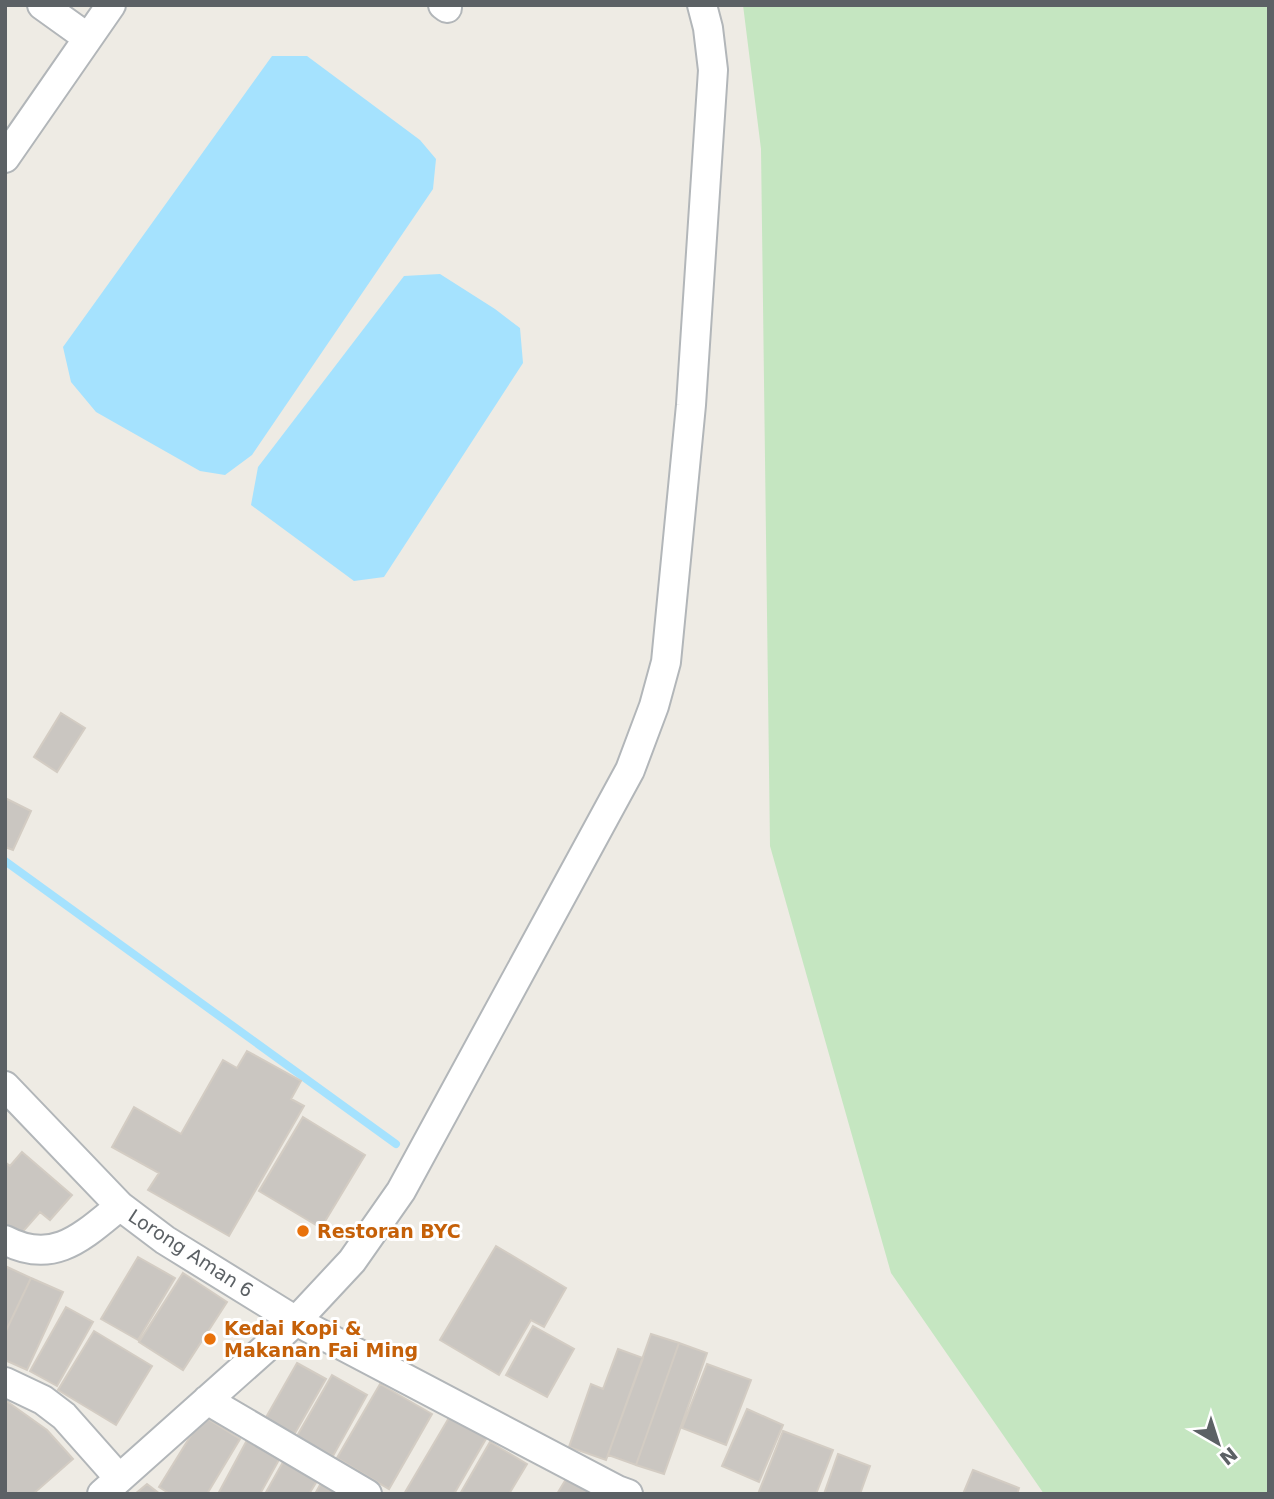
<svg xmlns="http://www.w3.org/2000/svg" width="1274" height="1499" font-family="'DejaVu Sans',sans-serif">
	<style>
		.green { fill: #c5e6c1 }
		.water { fill: #a5e2fe }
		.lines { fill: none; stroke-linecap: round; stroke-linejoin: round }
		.stream { stroke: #a5e2fe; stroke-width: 8 }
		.building { fill: #cac6c1; stroke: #d3ccc3; stroke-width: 2 }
		.street-casing { stroke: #b2b6b9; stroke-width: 32 }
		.street { stroke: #fff; stroke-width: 28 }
		.food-dot { fill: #e8710a; stroke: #fff; stroke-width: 2.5 }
		.labels { text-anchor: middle; stroke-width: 6; stroke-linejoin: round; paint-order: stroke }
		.food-label { font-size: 19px; font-weight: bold; fill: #c56008; stroke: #fff; text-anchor: start }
		.street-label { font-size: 19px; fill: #5c6165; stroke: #fff }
	</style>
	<rect width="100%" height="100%" fill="#eeebe4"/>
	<path class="green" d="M743,5H1269V1494H1044L891,1273L770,846L761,149Z"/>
	<path class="water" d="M272,56H307L420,140L436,159L433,189L252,455L225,475L200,471L96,412L71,382L63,347Z
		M440,274L495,309L520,328L523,363L384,577L354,581L251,505L258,467L404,276Z"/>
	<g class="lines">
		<path class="stream" d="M5,861L396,1144"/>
	</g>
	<path class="building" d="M61,713L85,728L57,772L34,757Z
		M5,798L31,811L13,850L5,847Z
		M247,1051L301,1081L291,1099L304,1106L229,1236L148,1190L159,1173L112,1147L134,1107L181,1134L223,1060L237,1068Z
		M303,1117L365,1155L321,1228L259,1191Z
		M22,1152L72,1195L50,1220L40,1212L19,1236L5,1225V1162L10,1166Z
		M496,1246L566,1288L544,1327L531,1320L499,1375L440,1340Z
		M138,1257L175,1278L138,1340L101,1319Z
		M5,1266L31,1278L5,1333Z
		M183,1273L227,1302L183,1370L139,1342Z
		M31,1278L63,1292L27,1370L5,1360V1333Z
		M66,1307L93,1322L57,1386L30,1371Z
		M533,1326L574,1349L547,1397L506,1375Z
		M94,1331L152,1366L116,1425L58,1390Z
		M651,1334L679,1343L636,1465L608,1455Z
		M679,1343L707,1353L664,1474L636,1465Z
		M618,1349L643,1358L606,1460L569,1447L591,1384L603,1389Z
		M297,1363L326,1379L294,1435L265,1419Z
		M707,1364L751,1380L726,1445L682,1428Z
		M332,1375L367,1395L333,1456L297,1436Z
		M380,1384L432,1414L389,1489L337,1458Z
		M5,1400L47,1430L73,1459L33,1494H5Z
		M747,1409L783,1425L759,1482L722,1466Z
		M203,1416L240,1439L207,1494H170L159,1487Z
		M450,1416L487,1437L454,1494H404Z
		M783,1431L833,1450L816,1494H758Z
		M247,1440L280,1458L260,1494H218Z
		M490,1442L527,1464L509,1494H460Z
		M838,1454L870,1466L860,1494H824Z
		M283,1462L317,1481L309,1494H265Z
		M973,1470L1019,1488L1017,1494H963Z
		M566,1479L593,1494H557Z
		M321,1483L341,1494H315Z
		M147,1484L160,1494H135Z"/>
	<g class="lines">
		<g class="street-casing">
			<path id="street" d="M42,5L88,38
				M443,5L447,8
				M5,158L111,5
				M5,1086L120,1206L165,1240L296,1321L617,1490L628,1494
				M5,1240C54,1266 83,1236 120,1206
				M5,1382L43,1400L64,1416L119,1478
				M207,1400L367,1494
				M102,1494L296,1321L352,1261L401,1191L630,770L654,706L666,662L691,405L713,70L708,28L702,5"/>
		</g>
		<use href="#street" class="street"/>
	</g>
	<g class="food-dot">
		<circle cx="303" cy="1231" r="7"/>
		<circle cx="210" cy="1339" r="7"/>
	</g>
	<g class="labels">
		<g class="food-label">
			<text x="317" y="1238">Restoran BYC</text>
			<text x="224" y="1335">Kedai Kopi &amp;<tspan x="224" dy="22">Makanan Fai Ming</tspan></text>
		</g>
		<g class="street-label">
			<text transform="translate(191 1253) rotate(33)" y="7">Lorong Aman 6</text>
		</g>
	</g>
	<rect width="1274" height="1499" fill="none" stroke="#5c6165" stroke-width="14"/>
	<g transform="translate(1218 1443) rotate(141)" stroke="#ffffff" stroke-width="5" paint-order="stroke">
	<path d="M0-5L12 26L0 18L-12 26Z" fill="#5c6165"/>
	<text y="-10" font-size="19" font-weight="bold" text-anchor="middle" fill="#5c6165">N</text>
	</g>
</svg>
